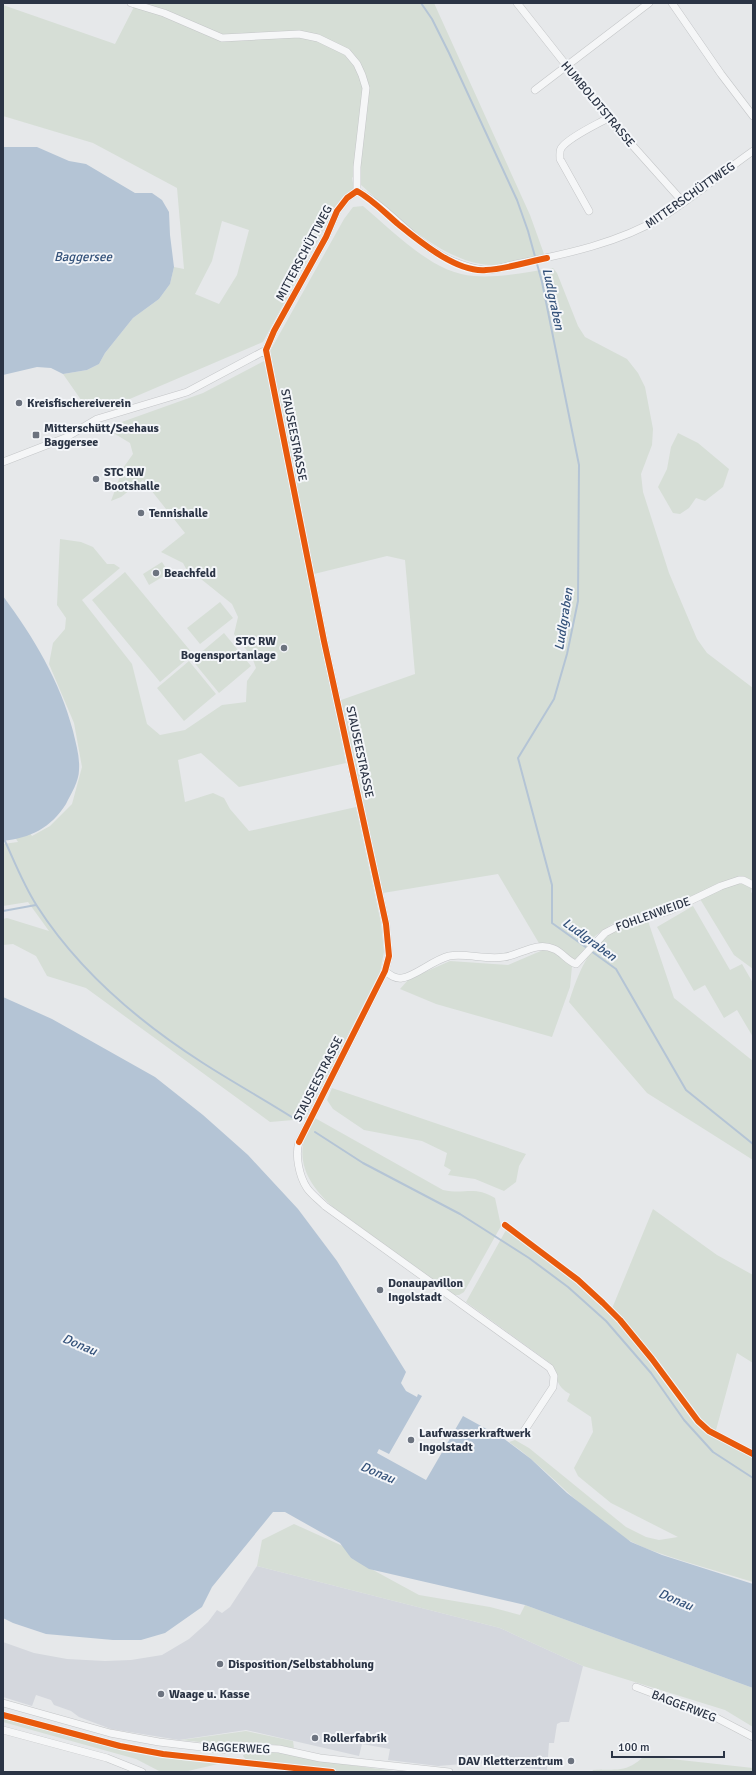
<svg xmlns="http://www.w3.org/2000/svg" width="756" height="1775" font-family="Signika,sans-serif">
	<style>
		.built { fill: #d4d7dd }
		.green { fill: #d6ded6; fill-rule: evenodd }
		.water { fill: #b4c4d5 }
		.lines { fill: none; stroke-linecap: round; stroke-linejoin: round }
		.stream { stroke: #b4c4d5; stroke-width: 2 }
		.minor-casing { stroke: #c4c6c8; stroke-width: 8 }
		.minor { stroke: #f5f6f7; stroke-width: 7 }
		.cycleway-casing { stroke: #f4f6f9; stroke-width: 8 }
		.cycleway { stroke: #e8590c; stroke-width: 6 }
		.poi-dot { fill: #6c737f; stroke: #f4f6f9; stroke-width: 1.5 }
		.labels { text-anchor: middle; stroke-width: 4; stroke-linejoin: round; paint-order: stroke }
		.street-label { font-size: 12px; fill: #2b3445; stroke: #f4f6f9 }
		.poi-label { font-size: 12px; font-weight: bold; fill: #2b3445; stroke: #f4f6f9; text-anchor: start }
		.water-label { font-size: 13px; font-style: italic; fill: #34527a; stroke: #f4f6f9 }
	</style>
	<rect width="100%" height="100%" fill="#e6e8ea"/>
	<path class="built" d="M257,1566L500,1628L583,1666L569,1722H561L557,1724L554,1743H549L547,1770L475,1763L438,1766L388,1760L390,1749L362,1744L359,1756L246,1730L179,1740L111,1729L79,1717L71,1711L54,1705L51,1700L36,1695L32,1706L3,1697V1642L34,1653L67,1659L105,1661L131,1660L162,1655L189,1639L208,1622L217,1610L222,1613L230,1607Z"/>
	<path class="green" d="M136,3H434L530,215L544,254C525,258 501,268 481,264C433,256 388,208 352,177L354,189L335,209L263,342L118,404L86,407L63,374L87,370L99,364L105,353L133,318L159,299L170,284L174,267L184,269L177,188L93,143L3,116V5L115,44ZM222,221L249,230L237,275L219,304L195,294L212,261Z
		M363,206C393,231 433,274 474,276C499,278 528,272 553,268L557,273L578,326L585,337L627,359L638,373L645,387L653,429L652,445L641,474L643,492L669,573L697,639L707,653L753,688V878L751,892L753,894V969L734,955L697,894L653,913L612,924L595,936L572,966L570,987L552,1037L436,1004L400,989L409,979L450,961L508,965L543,950L498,874L383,893L341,700L415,674L405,560L387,556L314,574L270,351L344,219L353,207Z
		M264,361L346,763L239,787L201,753L178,760L185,802L213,793L224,798L230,809L249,831L356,807L381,923L384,952L380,972L305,1119L270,1122L86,988L47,976L36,956L13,944L3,945V919L7,918L49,931L28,902L3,906V844L18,842L15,837L28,830L32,836L50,826L72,804L82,767L74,723L49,664L53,643L65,629L66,618L57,605L60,539L81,542L93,547L107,564H114L120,568L82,600L132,664L147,724L160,735L185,730L222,705L246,702L247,681L256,668L252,657L234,634L238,617L232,604L201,579L191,578L183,563L161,552L185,533L143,480L121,497L111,501L123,468L133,454L130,443L105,428L203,393Z
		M678,433L698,443L729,469L723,487L705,501L696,498L689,508L680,514L673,513L658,487L667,469L671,447Z
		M162,562L169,573L149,585L143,574Z
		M125,572L193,654L160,682L92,600Z
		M220,602L233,618L200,644L187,628Z
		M224,633L251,666L219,693L192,660Z
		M189,661L216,694L184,721L157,688Z
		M693,906L730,970L742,964L753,983V1037L737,1010L724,1018L705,985L694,991L657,927Z
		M648,921L674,998L753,1061V1160L647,1093L569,1002C578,974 591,938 621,927C629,924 640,923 648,921Z
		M332,1088L526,1154L519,1166L516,1182L504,1191L475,1179L448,1175L451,1170L444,1166L447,1153L422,1141L364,1130L333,1109L327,1100Z
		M315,1118L443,1190C466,1195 473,1185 495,1198L501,1226L464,1292L459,1295H454L333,1207C314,1190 297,1168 304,1140C306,1133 311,1125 315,1118Z
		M653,1209L717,1255L753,1275V1363L737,1353L716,1430L753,1452V1582C730,1575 706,1568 683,1561C666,1555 647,1550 632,1542C587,1518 551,1471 509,1442L515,1440L529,1448L626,1527L646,1537L659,1540L678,1537L611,1503L578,1476L574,1468L593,1432L591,1417L567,1401L570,1394C555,1386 558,1377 550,1363L466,1302L506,1230L578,1281L611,1311Z
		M294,1524L345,1547L351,1558L419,1595L490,1607L520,1615L525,1605L753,1688V1727L725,1710L583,1666L500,1628L257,1566L262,1540Z
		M3,1717L121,1748L181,1760L218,1764L188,1771L161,1772L136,1759L3,1722Z
		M246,1731L293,1741L294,1748L264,1743L227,1745L181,1740Z
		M257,1751L279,1752L321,1761L401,1772H293L251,1766L243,1756L244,1754Z
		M644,1756L753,1768V1772H592L593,1770C616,1769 627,1773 644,1756Z"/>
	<path class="water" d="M3,147H37L69,161L86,164L135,193H152L162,200L169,212L170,235L174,267L170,284L159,299L133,318L105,353L99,364L87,370L63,374L51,368L37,367L3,375Z
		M3,596C34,638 60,681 73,731C76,744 80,757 79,770C79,781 71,794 66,804C51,828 30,838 3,841Z
		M3,997L52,1019L155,1077L203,1115L248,1155L298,1209L337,1261L406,1372L401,1383L406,1391L417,1397L418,1394L422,1396L389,1454L379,1449L377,1453L426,1480L463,1416L503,1438L531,1459L567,1493L631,1542L662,1555L753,1584V1688L525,1605L369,1569L351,1558L340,1543L285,1512H273L212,1587L202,1607L165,1633L141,1640H113L46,1634L13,1623L3,1618Z"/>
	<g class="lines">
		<path class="stream" d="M421,3L432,19L449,53L517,200L528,231L542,282L579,465L578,601L567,654L554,699L518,758L552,885V923L587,948
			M5,841C15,863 24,886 37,906C78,970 139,1022 203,1063C234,1083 267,1101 298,1121
			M3,911L36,905
			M591,951L616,969L686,1090L753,1144
			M315,1132L363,1163L460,1214L529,1258L568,1287L606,1321L651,1373L684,1420L713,1452L753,1478"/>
		<g class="minor-casing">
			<path id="minor" d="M131,3L164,13L222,38L299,34L318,38L347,52L357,64L362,75L366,88L357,167V191
				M517,3L608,118L683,202
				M672,3L721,74L753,116
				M535,90L649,3
				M357,191C390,208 415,245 452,261C462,265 473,269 484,270C494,271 506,266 516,264C566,254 619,243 662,217C694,197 723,172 753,151
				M589,211L560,159C560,154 559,150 562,147C571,136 596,125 608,118
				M266,350L324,641L386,924L389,956L385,971L299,1142C295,1155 299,1176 307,1188C311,1194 319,1200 325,1206L550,1368L554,1376L553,1387L524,1431
				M3,462L65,438L97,419L187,392L266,350L274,331L326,237L337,211L347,198L357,191
				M385,971C390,975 395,979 402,978C414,977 433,960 449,956C466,953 486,960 504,957C521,955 536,941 554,949C562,952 567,961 576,964L605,933L622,924L669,911L721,886L739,880H743L753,885
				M636,1687L713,1716L753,1737
				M3,1703L110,1733L159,1742L227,1750L259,1748L279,1749L320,1758L449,1772
				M3,1730L107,1758L142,1772"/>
		</g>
		<use href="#minor" class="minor"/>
		<g class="cycleway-casing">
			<path id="cycleway" d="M299,1142L385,971L389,956L386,924L324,641L266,350L274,331L326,237L337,211L347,198L357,191C373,200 384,212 398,224C419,241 457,273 486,270C506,269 527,262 547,258
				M505,1225L578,1280L603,1303L620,1320L652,1359L698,1421L709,1431L753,1454
				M3,1715L120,1746L163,1754L332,1772"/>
		</g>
		<use href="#cycleway" class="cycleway"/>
	</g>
	<g class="poi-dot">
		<circle cx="19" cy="403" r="4"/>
		<rect x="32" y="431" width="8" height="8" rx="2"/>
		<circle cx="96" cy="479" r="4"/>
		<circle cx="141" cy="513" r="4"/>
		<circle cx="156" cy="573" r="4"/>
		<circle cx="284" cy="648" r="4"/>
		<circle cx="380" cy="1290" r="4"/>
		<circle cx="411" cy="1440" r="4"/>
		<circle cx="220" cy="1664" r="4"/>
		<circle cx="161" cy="1694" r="4"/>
		<circle cx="315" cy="1738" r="4"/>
		<circle cx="571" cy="1761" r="4"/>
	</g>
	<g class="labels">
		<g class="street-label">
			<text transform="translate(598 104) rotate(50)" y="4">HUMBOLDTSTRASSE</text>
			<text transform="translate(690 195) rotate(-35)" y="4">MITTERSCHÜTTWEG</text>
			<text transform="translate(304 253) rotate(-62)" y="4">MITTERSCHÜTTWEG</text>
			<text transform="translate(294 435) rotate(79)" y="4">STAUSEESTRASSE</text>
			<text transform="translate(360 752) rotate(78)" y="4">STAUSEESTRASSE</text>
			<text transform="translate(653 914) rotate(-20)" y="4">FOHLENWEIDE</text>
			<text transform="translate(318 1079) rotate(-63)" y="4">STAUSEESTRASSE</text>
			<text transform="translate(684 1706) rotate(21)" y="4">BAGGERWEG</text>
			<text transform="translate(236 1748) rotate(2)" y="4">BAGGERWEG</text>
		</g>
		<g class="poi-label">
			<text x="27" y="407">Kreisfischereiverein</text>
			<text x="44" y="432">Mitterschütt/Seehaus<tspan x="44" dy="14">Baggersee</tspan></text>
			<text x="104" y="476">STC RW<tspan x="104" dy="14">Bootshalle</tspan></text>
			<text x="149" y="517">Tennishalle</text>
			<text x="164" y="577">Beachfeld</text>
			<text x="276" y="645" text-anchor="end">STC RW<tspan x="276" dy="14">Bogensportanlage</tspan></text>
			<text x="388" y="1287">Donaupavillon<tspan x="388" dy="14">Ingolstadt</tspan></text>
			<text x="419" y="1437">Laufwasserkraftwerk<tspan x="419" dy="14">Ingolstadt</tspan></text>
			<text x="228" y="1668">Disposition/Selbstabholung</text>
			<text x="169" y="1698">Waage u. Kasse</text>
			<text x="323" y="1742">Rollerfabrik</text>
			<text x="563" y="1765" text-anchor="end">DAV Kletterzentrum</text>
		</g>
		<g class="water-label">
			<text x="83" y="261">Baggersee</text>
			<text transform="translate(554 299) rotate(78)" y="5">Ludlgraben</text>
			<text transform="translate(563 619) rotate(-81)" y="5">Ludlgraben</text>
			<text transform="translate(590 939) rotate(36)" y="5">Ludlgraben</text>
			<text transform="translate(80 1344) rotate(23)" y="5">Donau</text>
			<text transform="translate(378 1472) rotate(23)" y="5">Donau</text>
			<text transform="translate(676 1599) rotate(23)" y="5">Donau</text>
		</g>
	</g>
	<rect width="756" height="1775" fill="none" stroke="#2b3445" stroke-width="8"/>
	<path d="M612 1751v6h112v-6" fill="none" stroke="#2b3445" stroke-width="2"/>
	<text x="618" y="1751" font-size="12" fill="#2b3445" stroke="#f4f6f9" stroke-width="3" paint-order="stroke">100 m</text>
</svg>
